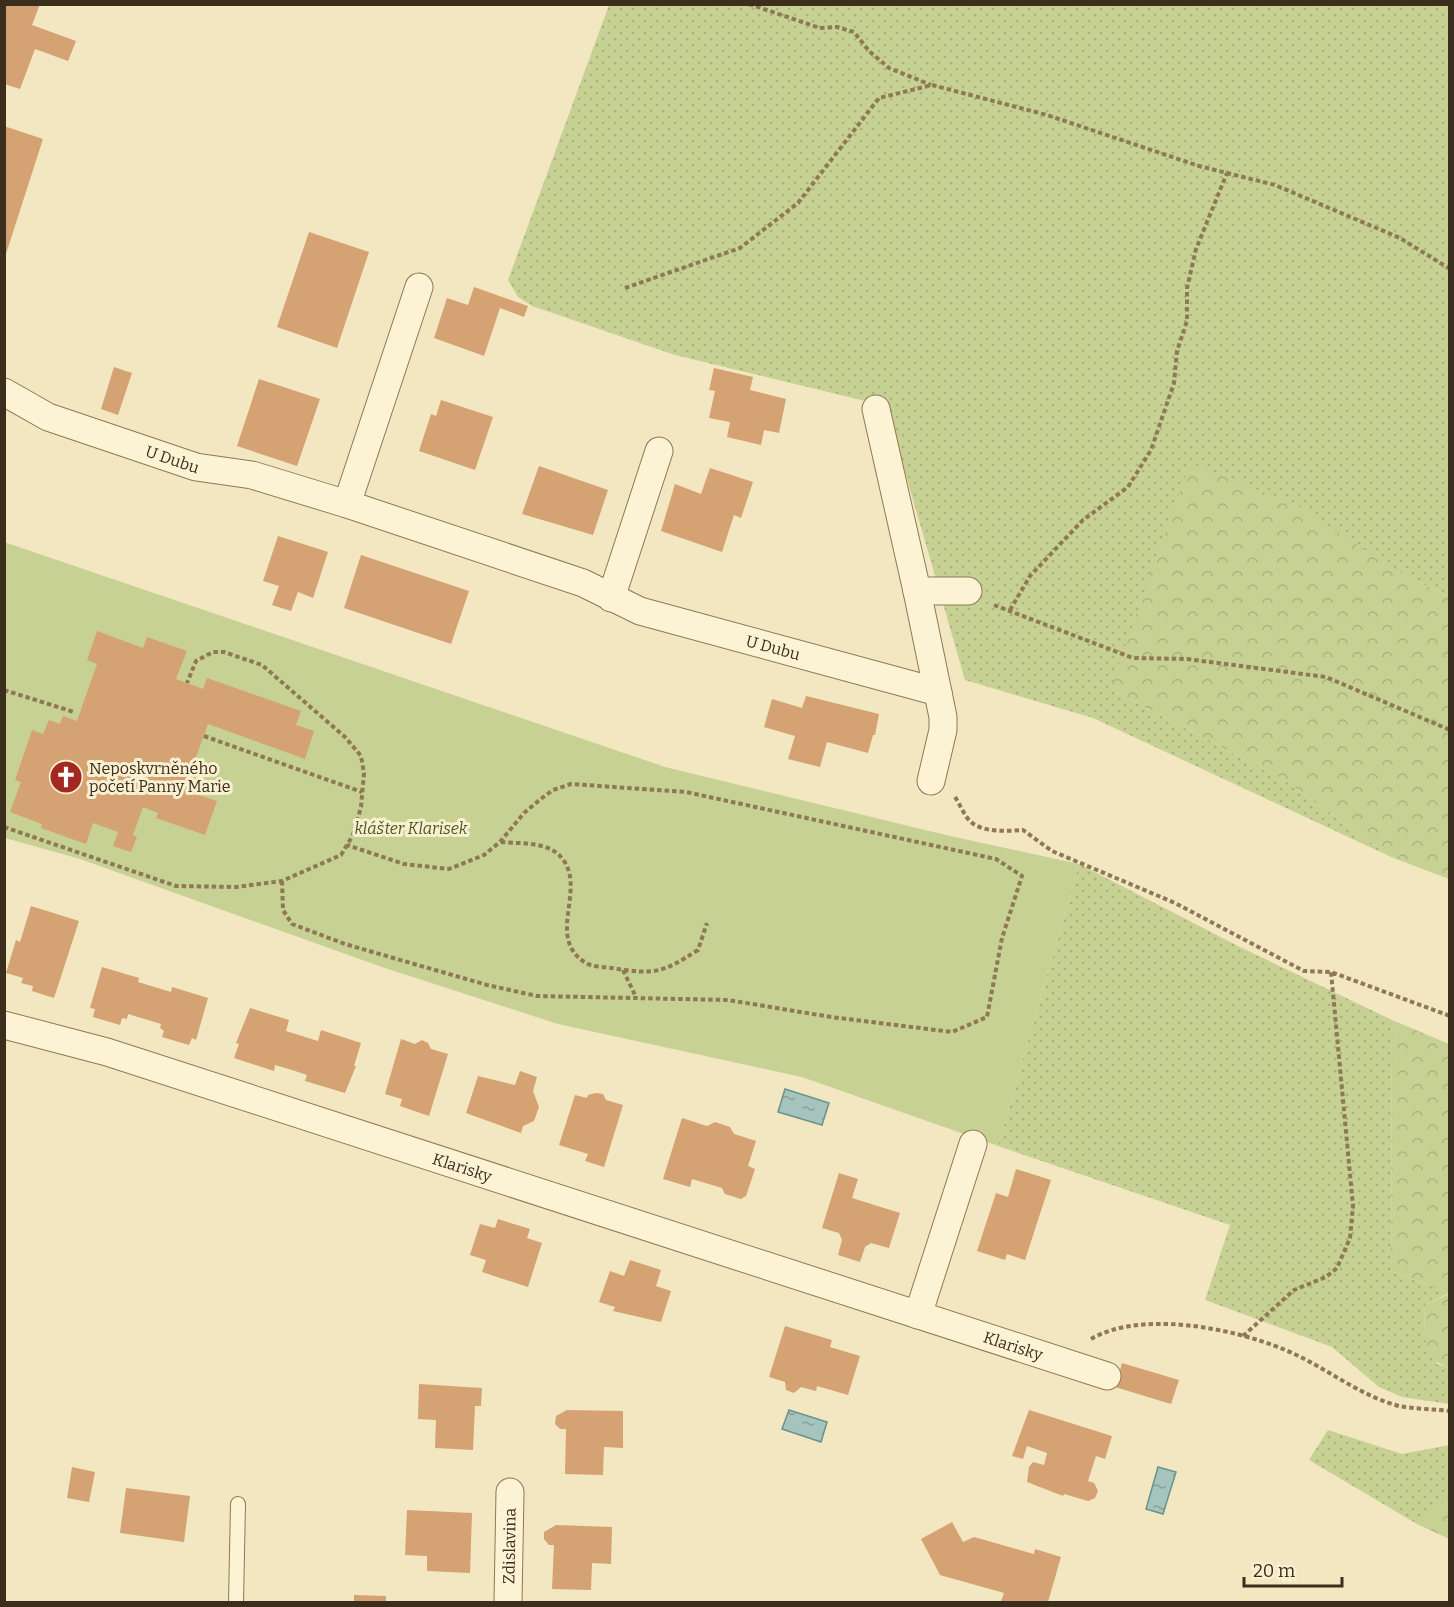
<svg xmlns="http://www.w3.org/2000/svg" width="1454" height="1607" font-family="Bitter,serif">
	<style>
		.grass { fill: url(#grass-dots) }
		.forest { fill: url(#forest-crowns) }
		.garden { fill: #c6d193 }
		.water { fill: url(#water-ripples); stroke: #6a938c; stroke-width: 1.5 }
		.building { fill: #d4a273 }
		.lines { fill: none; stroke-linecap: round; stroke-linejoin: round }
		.lane-casing { stroke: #8e7856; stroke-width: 16 }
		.street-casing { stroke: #8e7856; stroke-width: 29 }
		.path { stroke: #8e7856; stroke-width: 4; stroke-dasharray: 4.5 3; stroke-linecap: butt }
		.lane { stroke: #fcf3d5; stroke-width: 14 }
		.street { stroke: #fcf3d5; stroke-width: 27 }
		.labels { text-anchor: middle; stroke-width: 6; stroke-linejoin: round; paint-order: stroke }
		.street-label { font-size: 16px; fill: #3c2e1c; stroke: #f9f0d1 }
		.poi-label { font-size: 16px; fill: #3c2e1c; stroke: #f9f0d1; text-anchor: start }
		.park-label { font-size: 16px; font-style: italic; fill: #485a21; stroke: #f9f0d1 }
	</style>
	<defs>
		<pattern id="grass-dots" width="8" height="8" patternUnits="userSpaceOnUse" patternTransform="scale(1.5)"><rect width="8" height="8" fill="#c6d193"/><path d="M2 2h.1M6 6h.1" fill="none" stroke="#abb47e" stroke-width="1.8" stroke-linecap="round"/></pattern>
		<pattern id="forest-crowns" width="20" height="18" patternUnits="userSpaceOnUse" patternTransform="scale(1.5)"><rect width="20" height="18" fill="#c6d193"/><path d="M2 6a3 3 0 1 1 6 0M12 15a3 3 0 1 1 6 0" fill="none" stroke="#abb47e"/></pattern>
		<pattern id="water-ripples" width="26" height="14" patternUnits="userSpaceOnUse" patternTransform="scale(1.5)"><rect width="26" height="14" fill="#a4c4bd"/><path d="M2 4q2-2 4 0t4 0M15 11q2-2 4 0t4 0" fill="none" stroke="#87a099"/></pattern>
	</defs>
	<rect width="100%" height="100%" fill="#f2e7c1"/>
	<path class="grass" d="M609,5H1449V597L1397,571L1110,689L1283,779L1391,857L1093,718L965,680L886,406L675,355L532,306L518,297L508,280Z
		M1079,864L1240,947L1392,1020L1391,1271L1449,1293L1425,1305L1424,1329L1437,1364L1449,1368V1404L1402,1397L1379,1387L1332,1347L1205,1300L1230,1225L998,1146Z
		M1328,1430L1402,1454L1449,1445V1498L1417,1524L1309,1460Z"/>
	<path class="forest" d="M1190,463L1296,505L1397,571L1449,597V879L1391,857L1283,779L1110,689Z
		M1392,1020L1449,1044V1293L1391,1271Z
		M1449,1294V1368C1420,1358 1424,1332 1425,1305Z
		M1449,1498V1539L1417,1524Z"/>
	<path class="garden" d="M4,542L665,767L950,836L1079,864L998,1146L802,1077L558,1024L382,967L80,859L5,838Z"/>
	<path class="water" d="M785,1089L829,1103L822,1125L778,1112Z
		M789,1410L827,1422L821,1442L782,1429Z
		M1158,1467L1176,1472L1163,1514L1146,1509Z"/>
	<path class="building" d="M4,4H40L32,25L76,41L68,61L35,49L20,89L4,84Z
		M4,126L43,139L5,257H4Z
		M309,232L369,252L337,348L277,327Z
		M474,287L528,306L524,317L500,308L484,356L434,338L447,298L468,305Z
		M114,367L132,373L118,415L101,409Z
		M714,368L753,377L750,390L786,399L779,433L764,430L761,445L727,437L730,422L709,418L715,391L709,390Z
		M259,379L320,399L297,466L237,446Z
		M441,400L493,417L475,470L419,451L431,414L436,416Z
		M539,466L608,490L593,535L522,514Z
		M710,468L753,482L741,518L734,515L722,552L661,531L675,484L701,494Z
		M278,536L328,552L313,598L298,592L291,611L272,605L279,586L263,581Z
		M361,555L469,591L451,644L344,608Z
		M97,631L143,648L147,637L187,651L176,679L203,689L207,678L301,711L296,725L314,731L305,759L208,724L184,790L217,801L205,835L156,818L158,813L143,807L133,835L137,837L131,852L113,846L118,832L93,823L86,844L41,828L42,824L10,812L21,782L15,780L32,730L43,734L49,720L60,724L63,716L77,721L97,664L87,660Z
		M806,696L879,714L875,735H873L868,753L827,742L820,767L788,759L795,736L764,727L772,699L802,708Z
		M31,906L79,921L54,998L32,991L33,986L21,983L23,978L6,973L16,940L20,942Z
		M102,967L139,978L138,982L171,992L172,987L208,998L196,1040L192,1038L189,1045L162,1037L164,1031L160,1028L161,1024L128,1014L127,1019L122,1018L120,1025L93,1017L95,1009L90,1008Z
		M250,1008L289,1020L286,1031L318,1041L321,1030L361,1043L354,1066H356L345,1093L305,1081L307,1075L292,1070L275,1065L274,1071L234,1058L239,1044L236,1043Z
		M401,1039L415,1044L422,1040L428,1043L431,1049L448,1054L429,1116L400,1106L402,1099L385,1094Z
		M520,1071L537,1077L533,1091L539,1107L534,1121L523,1126L521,1133L466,1113L478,1076L515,1085Z
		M596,1093L603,1094L606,1100L623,1105L604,1167L585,1161L588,1154L559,1145L575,1095L587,1098L588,1095Z
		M682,1118L707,1126L715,1122L730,1127L734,1134L756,1141L748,1166L755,1169L746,1196L741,1199L725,1194L722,1188L692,1179L690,1187L663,1179Z
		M1016,1169L1051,1180L1025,1260L1007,1254L1005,1260L977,1251L996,1193L1008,1197Z
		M839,1173L858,1179L852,1198L900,1213L889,1248L871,1243L865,1247L860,1262L838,1255L842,1240L839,1233L822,1228Z
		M498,1219L530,1229L527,1238L542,1243L528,1287L482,1272L486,1260L470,1255L480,1224L495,1228Z
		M630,1260L661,1270L656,1286L671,1291L661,1322L613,1311L615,1307L599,1302L610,1271L624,1276Z
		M785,1326L832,1340L830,1347L860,1356L848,1395L817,1386L816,1391L801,1387L794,1393L786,1390L785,1382L769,1377Z
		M1122,1363L1179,1380L1171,1404L1115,1387Z
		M419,1384L482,1388L481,1406H475L473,1450L435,1448L436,1420L418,1419Z
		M567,1410L623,1411V1448L604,1447L603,1475L565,1474L566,1429H560L555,1424L556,1416Z
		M1029,1410L1112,1436L1105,1459L1096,1456L1088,1481L1094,1483L1098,1491L1095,1498L1088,1501L1064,1494L1063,1496L1027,1482L1029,1467L1033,1462L1044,1465L1047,1453L1027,1446L1023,1459L1012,1456Z
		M72,1467L95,1472L89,1502L67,1498Z
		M126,1488L190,1496L184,1542L120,1533Z
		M407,1510L472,1513L470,1573L427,1571V1556L405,1555Z
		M952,1522L963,1542L974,1537L1034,1554L1035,1549L1061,1557L1048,1602H1005L1001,1601L1004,1593L940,1575L921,1539Z
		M556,1525L612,1527L611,1564L592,1563L591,1590L552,1589L554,1545H549L544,1539V1532Z
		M354,1595L386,1596V1602H354Z"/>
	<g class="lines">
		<g class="lane-casing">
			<path id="lane" d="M236,1602L238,1504"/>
		</g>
		<g class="street-casing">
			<g id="street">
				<path id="s1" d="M4,392L48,417L196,467L252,475L347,504L583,583L640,611L938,692"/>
				<path d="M876,409L917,591L943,717V730L931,781"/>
				<path d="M347,504L419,287"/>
				<path d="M917,591H968"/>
				<path d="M611,598L659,451"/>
				<path id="s2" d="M4,1025L107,1052L1107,1376"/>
				<path d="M918,1315L973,1144"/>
				<path id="s3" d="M508,1602L510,1492"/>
			</g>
		</g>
		<path class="path" d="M749,4L820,28L837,27L854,32L869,51L889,68L931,85
			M625,288L740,248L798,203L879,98L932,85L1047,115L1199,166L1275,185L1400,238L1450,269
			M994,605L1133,658L1187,659L1326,677L1450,730
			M1010,610L1030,576L1083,520L1128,487L1151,450L1174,383L1177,351L1187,321V288L1196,249L1227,173
			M4,690L74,712
			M204,736L362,792
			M955,797C960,804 964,816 971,822C984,833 1007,831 1023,830L1052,851L1175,903L1304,971L1331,972L1450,1016
			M4,827L176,886L236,887L282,881L341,855L353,835L361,807L364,773L361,756L345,737L262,665L224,652H213L196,661L187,683
			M501,842C523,844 551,841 564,861C585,892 546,939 586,963C592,967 605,967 612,968C655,975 662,973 698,950L707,923
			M282,881L283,910L292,924L345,944L487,985L537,996L728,1000L831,1017L952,1032L987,1017L1002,938L1022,876L996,859L686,792L571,784L553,790L542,798L524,813L500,842L484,855L449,869L404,864L347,845
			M623,970L636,997
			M1243,1336L1294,1290L1326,1277L1337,1268L1350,1238L1353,1206L1331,972
			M1091,1339C1141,1310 1232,1328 1283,1349C1323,1365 1357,1395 1399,1406C1415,1409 1433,1409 1450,1411"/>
		<use href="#lane" class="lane"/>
		<use href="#street" class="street"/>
	</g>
	<defs>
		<g id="church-disc" transform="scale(1.725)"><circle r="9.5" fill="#a32920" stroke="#f9f0d1"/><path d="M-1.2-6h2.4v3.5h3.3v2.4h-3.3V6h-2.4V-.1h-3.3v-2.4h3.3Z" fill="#fff"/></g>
	</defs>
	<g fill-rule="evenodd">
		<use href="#church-disc" x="66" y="777"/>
	</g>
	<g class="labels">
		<g class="street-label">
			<text dy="6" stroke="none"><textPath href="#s1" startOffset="182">U Dubu</textPath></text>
			<text dy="6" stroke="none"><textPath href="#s1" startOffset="813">U Dubu</textPath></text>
			<text dy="6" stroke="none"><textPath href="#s2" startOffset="480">Klarisky</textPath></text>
			<text dy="6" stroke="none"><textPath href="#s2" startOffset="1059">Klarisky</textPath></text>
			<text dy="6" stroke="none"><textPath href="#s3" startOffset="56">Zdislavina</textPath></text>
		</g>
		<g class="poi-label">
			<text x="89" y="774">Neposkvrněného<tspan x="89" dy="18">početí Panny Marie</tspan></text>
		</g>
		<g class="park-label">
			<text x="411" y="834">klášter Klarisek</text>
		</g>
	</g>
	<rect width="1454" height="1607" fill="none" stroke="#3c2e1c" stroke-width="12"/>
	<path d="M1244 1577v9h98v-9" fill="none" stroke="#3c2e1c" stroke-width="3"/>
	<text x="1253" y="1577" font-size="18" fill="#3c2e1c" stroke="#f9f0d1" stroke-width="4.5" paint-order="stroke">20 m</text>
</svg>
